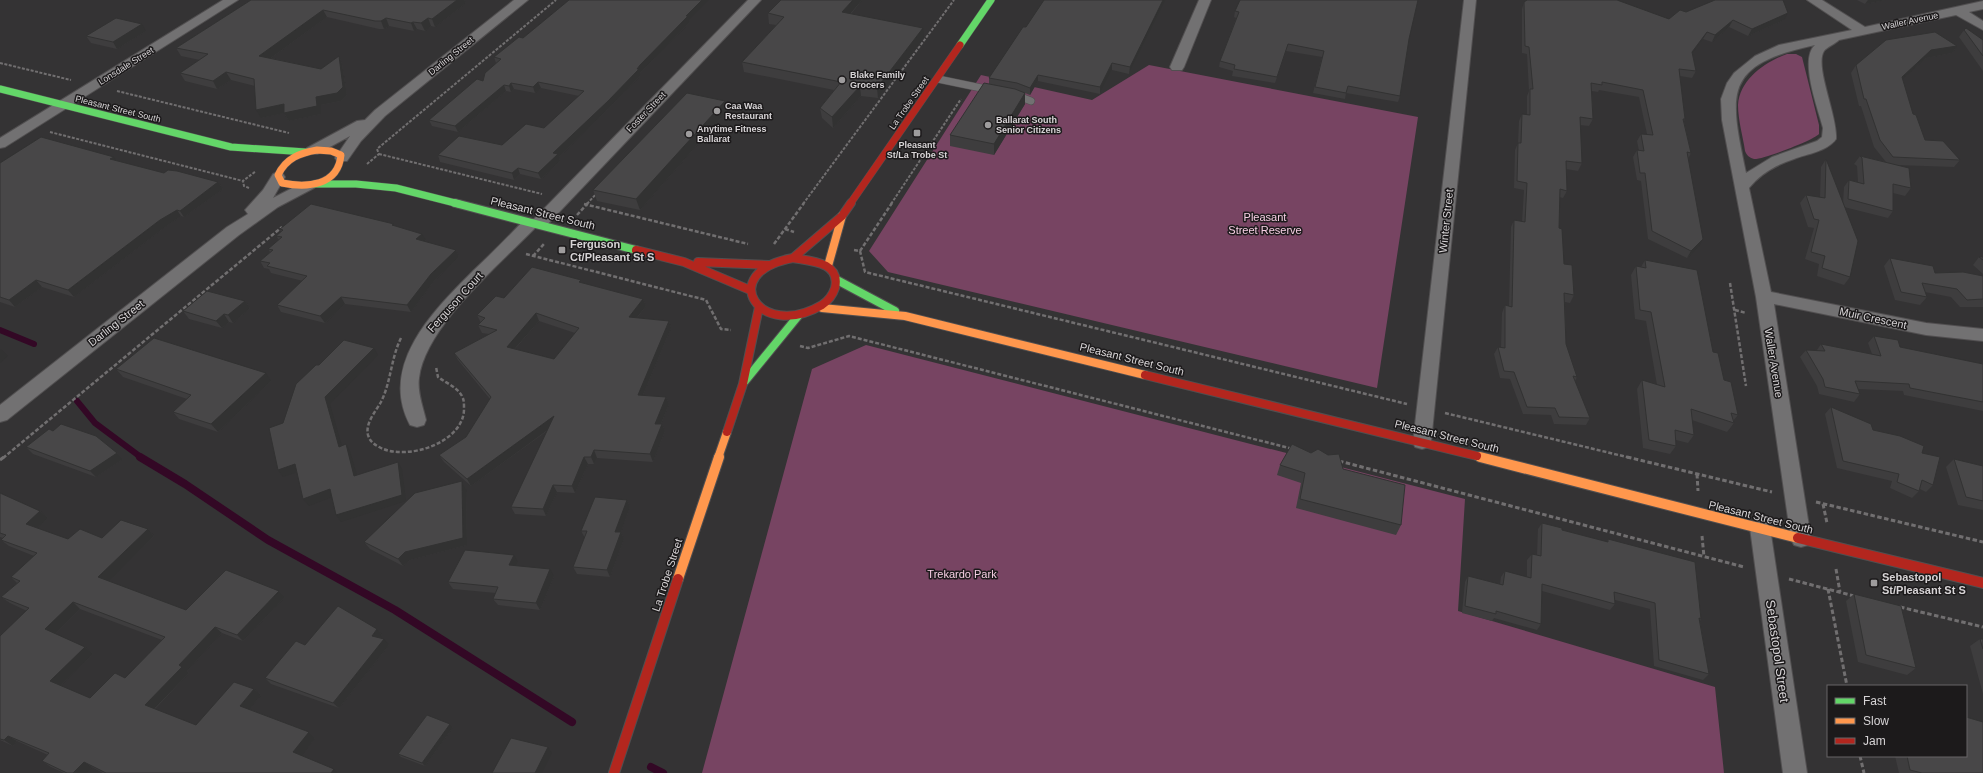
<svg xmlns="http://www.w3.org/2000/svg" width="1983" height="773" font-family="Helvetica,sans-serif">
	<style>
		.green { fill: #774462 }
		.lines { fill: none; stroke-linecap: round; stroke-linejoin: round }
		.stream-far1 { stroke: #330825; stroke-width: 6 }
		.stream { stroke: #330825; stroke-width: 8 }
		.lane-casing { stroke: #514f50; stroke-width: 8 }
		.street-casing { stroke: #514f50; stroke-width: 2 }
		.fast-far1-casing { stroke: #514f50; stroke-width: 8 }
		.fast-casing { stroke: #514f50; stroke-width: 10 }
		.slow-far2-casing { stroke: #514f50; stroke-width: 8 }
		.slow-far1-casing { stroke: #514f50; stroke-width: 10 }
		.slow-casing { stroke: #514f50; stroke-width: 12 }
		.jam-far2-casing { stroke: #514f50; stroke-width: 8 }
		.jam-far1-casing { stroke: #514f50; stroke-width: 10 }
		.jam-casing { stroke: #514f50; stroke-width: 12 }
		.path-far2 { stroke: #716f70; stroke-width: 2; stroke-dasharray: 3 1.5; stroke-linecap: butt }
		.path-far1 { stroke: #716f70; stroke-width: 2.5; stroke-dasharray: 4 2; stroke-linecap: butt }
		.path { stroke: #716f70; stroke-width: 3; stroke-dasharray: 4.5 2.5; stroke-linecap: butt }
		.lane { stroke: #727172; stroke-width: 7 }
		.street { fill: #727172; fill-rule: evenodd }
		.fast-far1 { stroke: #63d668; stroke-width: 7 }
		.fast { stroke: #63d668; stroke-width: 8 }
		.slow-far2 { stroke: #ff974d; stroke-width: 7 }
		.slow-far1 { stroke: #ff974d; stroke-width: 8 }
		.slow { stroke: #ff974d; stroke-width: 10 }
		.jam-far2 { stroke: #b3261e; stroke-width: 7 }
		.jam-far1 { stroke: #b3261e; stroke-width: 8 }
		.jam { stroke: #b3261e; stroke-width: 10 }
		.wall { fill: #3e3d3e; fill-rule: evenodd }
		.shaded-wall { fill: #323232 }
		.building { fill: #484748; stroke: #323232; fill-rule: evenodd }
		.poi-dot { fill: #9e9c9d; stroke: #1c1a1b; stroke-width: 1.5 }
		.labels { text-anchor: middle; stroke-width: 3; stroke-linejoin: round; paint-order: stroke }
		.far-street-label { font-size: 9px; fill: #d7d4d6; stroke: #1c1a1b }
		.far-poi-label { font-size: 9px; font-weight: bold; fill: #d7d4d6; stroke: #1c1a1b; text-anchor: start }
		.street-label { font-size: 11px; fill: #d7d4d6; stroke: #1c1a1b }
		.park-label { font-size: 11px; fill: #f7cfe4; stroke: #1c1a1b }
		.poi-label { font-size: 11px; font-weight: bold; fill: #d7d4d6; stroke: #1c1a1b; text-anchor: start }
		.near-street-label { font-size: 13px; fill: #d7d4d6; stroke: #1c1a1b }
	</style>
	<rect width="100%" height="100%" fill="#343334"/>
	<path class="green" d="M1787,54H1796L1802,57L1819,125V134C1814,140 1762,160 1754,159C1750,158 1747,156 1745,151C1743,137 1738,120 1738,105C1740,79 1765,62 1787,54Z
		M1149,65L1418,117L1377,388L888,272L869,251L981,75L1092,100Z
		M866,345L1465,499L1458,611L1715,687L1724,773H702L812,369Z"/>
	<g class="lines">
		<path class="stream-far1" d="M0,330L34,344
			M77,401L95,423L142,458"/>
		<path class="stream" d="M140,457L185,484L268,540L395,610L572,722
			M651,767L663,773"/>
		<g class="lane-casing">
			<path id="lane" d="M938,79L991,90
				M1013,94L1031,101"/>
		</g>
		<g class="street-casing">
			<path id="street" d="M223,0H238L5,147L0,148V138Z
				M514,0H528L385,116L361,141L347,161H337L335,158L350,136L317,154H307L305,151L307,148L357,121L365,120L375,110Z
				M748,0H761L544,228H535C499,265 425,327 419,378C417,392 423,407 426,420L424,425L417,427L410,425C378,365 434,310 473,271C491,254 508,237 525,219H534Z
				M1199,0H1211L1184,67L1182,70H1172L1170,67Z
				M1464,0H1476L1431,442L1429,447L1422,449L1415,447L1413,442Z
				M1807,0H1822L1865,27L1983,1V9L1969,12L1983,21V30L1956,15L1839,40C1835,44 1827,47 1824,51C1814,66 1838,117 1836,139C1828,151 1807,154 1794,159C1776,165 1761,173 1749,188L1771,292L1926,323L1983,329V341L1926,335L1774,304L1811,539L1808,545L1801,547L1794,545L1791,539L1756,297L1722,120L1721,99L1727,83L1734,73L1755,56L1779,45L1852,30ZM1815,45C1799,59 1818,109 1823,128L1822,137L1817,141L1772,157L1746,173C1729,92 1723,65 1815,45Z
				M278,172L283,174L285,177L273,198L304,182H314L317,185L314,188L278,207L239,235L7,420L0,422V405L227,227L248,214L245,210L263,190L273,174Z
				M1760,520L1767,522L1770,528L1807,773H1783L1750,528L1753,522Z"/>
		</g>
		<g class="fast-far1-casing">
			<path id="fast-far1" d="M960,45L991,0
				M0,89L231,147L306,152
				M315,184H356L396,188L459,204"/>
		</g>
		<g class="fast-casing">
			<path id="fast" d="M455,203L636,250
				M837,280L895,311
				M745,381L798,316"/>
		</g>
		<g class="slow-far2-casing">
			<path id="slow-far2" d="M317,150L331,151L341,155C338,186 307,188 282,183L278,175C286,158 300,153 317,150Z"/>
		</g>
		<g class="slow-far1-casing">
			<path id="slow-far1" d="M828,266L842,216
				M822,308L905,316L1145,375
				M1477,456L1484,458
				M718,458L727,432"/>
		</g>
		<g class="slow-casing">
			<path id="slow" d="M1480,457L1798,538
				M678,579L719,457"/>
		</g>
		<g class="jam-far2-casing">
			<path id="jam-far2" d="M850,204L960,45"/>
		</g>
		<g class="jam-far1-casing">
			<path id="jam-far1" d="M636,250L684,262L750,290
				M793,258L842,216L851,203
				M793,258C811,261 841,262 835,288C833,294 828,301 822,305C759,342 715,272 793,258Z
				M698,262L769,265
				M1145,375L1477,456
				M727,432L743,384L759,307"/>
		</g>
		<g class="jam-casing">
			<path id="jam" d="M1798,538L1983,583
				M614,773L678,579"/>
		</g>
		<path class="path-far2" d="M0,63L71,80
			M117,91L289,133
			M50,132L243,181
			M379,154L542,194
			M367,164L379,154L377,149L556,0
			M249,188L244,186L243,181L256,171
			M587,204L596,194
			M803,204L954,0
			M891,204L961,99"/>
		<path class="path-far1" d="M584,204L748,244
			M577,215L588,203
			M785,229L794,232
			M774,244L804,203
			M854,250L860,251L865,272L1407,404
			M860,251L892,203
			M526,254L706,300L721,329L731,330
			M533,256L544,244
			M1730,283L1746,386
			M1735,310L1746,313
			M401,338C391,358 391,382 381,402C376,411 365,423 368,435C370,442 375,445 381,448C408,461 465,442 464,408C464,403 464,400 462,396C457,387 446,383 438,377L436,367
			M800,346L808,348L849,336L1293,449
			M1445,413L1631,458
			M3,458L282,227"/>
		<path class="path" d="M1627,457L1772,492
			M0,460L4,457
			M1339,461L1744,567
			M1697,474L1698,491
			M1816,502L1983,542
			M1823,504L1827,523
			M1702,536L1704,557
			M1836,569L1840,592
			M1789,579L1854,596
			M1828,589L1847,686
			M1900,607L1983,627
			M1860,756L1864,773"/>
		<use href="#lane" class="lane"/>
		<use href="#street" class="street"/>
		<use href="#fast-far1" class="fast-far1"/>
		<use href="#fast" class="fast"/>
		<use href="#slow-far2" class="slow-far2"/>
		<use href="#slow-far1" class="slow-far1"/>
		<use href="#slow" class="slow"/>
		<use href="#jam-far2" class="jam-far2"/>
		<use href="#jam-far1" class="jam-far1"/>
		<use href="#jam" class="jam"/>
	</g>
	<path class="wall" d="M251,0H464L466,3L435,27L431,26L425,31L417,29L414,31L389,26L384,29H379L327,17L271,58L321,69L339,56L342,64L347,95L341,101L321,105V114L289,121L284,113L261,118L255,86L231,80L217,89L185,81L180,73L200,60L181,56L176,48Z
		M781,0H862L851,14L924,38L878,98L861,96L833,128L822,118L820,108L834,90L744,72L742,62L776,25L769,24L768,13Z
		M1166,0L1129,74L1112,70L1100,94L1038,81L1030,95L1025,93V104L994,155L950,146V135L989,84V78L1026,27Z
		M1857,0H1886L1865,4Z
		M1524,2L1669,19L1686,12L1784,20L1748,36L1729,27L1712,42L1703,39L1692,53L1696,71L1692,78L1680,76L1685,119L1684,121L1691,153L1688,159L1699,247L1687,258L1648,239L1641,181L1637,180L1633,157L1637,150L1639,151L1637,141L1641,134H1647L1639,97L1599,90L1598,92L1592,91L1593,119L1589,126L1580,125L1582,163L1578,171L1566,169L1567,191L1563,198L1559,197V228L1564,264L1574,295L1570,303L1565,302L1566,344L1577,377L1575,381L1590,418L1586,425L1554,424L1551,415L1523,414L1510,379L1500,378L1494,354L1498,347H1501L1502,313L1505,305L1509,306L1511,227L1514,220L1522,222L1524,190L1514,188L1515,150L1518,143L1519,121L1522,114L1527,115V96L1529,91L1527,54L1522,53V9Z
		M1235,11L1409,39L1400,96L1398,102L1346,93L1345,99L1313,93L1322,57L1286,51L1275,83L1232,76L1233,71L1219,67L1220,61L1236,18L1234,17Z
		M689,20L690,22L642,71L640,73L641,75L610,107L559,157L560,161L541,179L520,174L514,180L440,162L438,155L502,145L544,128L579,96L541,88L535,93L514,89L511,92L506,91L458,132L432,126L429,120L483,81L496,63L494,57L523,38Z
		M1964,30L1983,40V71L1959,37Z
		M146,31L117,49L91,43L86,36Z
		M1957,46L1952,53L1926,58L1902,79L1913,114L1925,140L1960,160L1954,167L1896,165L1911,188L1905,196L1893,193V211L1888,218L1844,207L1850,277L1844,285L1817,276L1819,264L1805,259L1814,228L1808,227L1800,203L1806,195L1820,198L1821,167L1826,159L1843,203L1844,187L1849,180L1858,182L1857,166L1854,164L1860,156L1886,162L1874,147L1861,106H1859L1851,73L1856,65Z
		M727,111L640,210L597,201L593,190Z
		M117,161L164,173L218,182L223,189L184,217L181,216L165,227L74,297L42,287L15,307L0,302V163Z
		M395,226L426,240L424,242L456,250L459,257L434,281L411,312L345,304L325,323L281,312L277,305L303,281L271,273L269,269L264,268L260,261L270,252L268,249L279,240L276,236L281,232L280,229Z
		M1979,257H1983V274L1973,265Z
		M1890,258L1935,273L1983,276V307H1960L1951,297L1925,292L1927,297L1920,305L1895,300L1884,266Z
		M1645,260L1713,352L1738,415L1733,421L1734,423L1727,432L1692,420L1694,435L1688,443L1676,440V446L1670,454L1643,448L1637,389L1642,380L1657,385L1646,321L1635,319L1631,275L1636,266L1641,267Z
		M582,283L643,299L646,306L637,318L669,321L671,328L643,395L666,397L669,404L661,424H662L665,431L653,462L597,458L594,464H588L575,493L557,492L546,516L515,514L511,507L547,431L471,486L444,462L439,455L466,437L490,399L458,360L454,353L489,334L482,333L478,325L481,323L477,315L504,298ZM539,321L575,333L554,359L515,349Z
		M245,301L250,308L233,323L229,322L222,328L189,319L183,311Z
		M1874,336L1900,347L1982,364L1983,363V411L1904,395L1903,391L1858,389L1860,394L1854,402L1819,394L1817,386L1800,357L1806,350H1817L1821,344L1872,354L1868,343Z
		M116,369L271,381L218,432L179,419L173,412L187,399L123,377Z
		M1831,407L1873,430L1922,453L1933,485L1926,492L1920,489L1919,491L1912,498L1890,488L1892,481L1837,468L1825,414Z
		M53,431L117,453L123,459L96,477L33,454L26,447Z
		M1954,459L1983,466V510L1958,505L1946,467Z
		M1280,465L1343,469L1401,525L1396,535L1296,508L1301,483L1277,475Z
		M462,481L466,489L467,545L410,560L403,566L370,549L364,542Z
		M0,493L40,511L48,518L37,528L68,539L102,538L148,529L154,536L108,581L186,610L279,591L285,597L243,641L222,633L187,671L189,673L155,709L196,725L254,689L261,695L249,709L309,732L315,738L301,756L338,773H103L92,767L87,773H64L51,767L42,761L48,755L17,741L13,746L0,740V636L27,611L10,603L1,597L17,583L11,577L34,556L9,546L1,540L3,538L0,537ZM80,609L162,640L125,678L90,698L60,686L93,654L85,647L55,634Z
		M627,500L630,507L621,532L624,539L610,577L577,574L573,567L585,538L581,531Z
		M1542,523L1562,530L1607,542L1608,539L1701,619L1700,621L1709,674L1703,680L1654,666L1650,609L1615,600V604L1610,610L1542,591L1541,624L1537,630L1494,618L1492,621L1462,613L1465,582L1468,576L1500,584L1501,577L1505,571L1527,577V560L1532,554L1537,555L1538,529Z
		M518,562L516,566L554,576L540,610L498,605L493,599L496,593L453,589L448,582Z
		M1854,594L1916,668L1907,675L1858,662L1846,601Z
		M377,629L382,635L380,638L389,645L339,708L271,684L265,678L305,645Z
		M1980,639H1983V694L1970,646Z
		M450,724L453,727L425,766L401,757L398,754Z
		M1895,756H1966L1983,773H1899Z"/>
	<path class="shaded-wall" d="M457,0H464L466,3L435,27L432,19Z
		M702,0H709L689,20L690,22L642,71L640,73L641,75L610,107L559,157L560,161L541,179L538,173L553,153L637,69L640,65L686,16Z
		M853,0H862L843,22L842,12Z
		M1163,0H1166L1129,74L1130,67Z
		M1868,0H1886L1865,4Z
		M323,10L327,17L264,63L259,56Z
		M1788,13L1784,20L1748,36L1752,29Z
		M386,18L389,26L384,29L381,21Z
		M428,18L431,26L425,31L421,23Z
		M1733,20L1729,27L1712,42L1715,35Z
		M413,22L417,29L414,31L411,23Z
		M142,24L146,31L117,49L113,42Z
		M923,28L924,38L878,98L877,88Z
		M1707,32L1703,39L1688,59L1692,52Z
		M1957,46L1952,53L1926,58L1897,84L1902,77L1931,50Z
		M339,56L342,64L347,95L341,101L321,105V114L289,121L284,113Z
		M1112,63V70L1100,94V87Z
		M226,72L231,80L217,89L213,81Z
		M1038,75V81L1030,95V88Z
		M538,82L541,88L535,93L533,87Z
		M511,83L514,89L511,92L509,86Z
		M504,85L506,91L458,132L455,126Z
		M860,86L861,96L833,128L832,117Z
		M1025,93V104L994,155V144Z
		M725,101L727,111L640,210L636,199Z
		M284,104L289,112L261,118L256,110Z
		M114,157L118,164L110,159Z
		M518,168L520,174L514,180L512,173Z
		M218,182L223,189L184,217L180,211Z
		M177,210L181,216L165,227L74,297L68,290L160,220Z
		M422,234L426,240L419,246L416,239Z
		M1703,239L1699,247L1687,258L1691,251Z
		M456,250L459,257L434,281L411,312L407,305L431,274Z
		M36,280L42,287L15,307L9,300Z
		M341,297L345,304L325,323L320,316Z
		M643,299L646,306L631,325L629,317Z
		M245,301L250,308L233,323L228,315Z
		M536,313L539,321L510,354L507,347Z
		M224,314L229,322L222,328L216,321Z
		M669,321L671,328L640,402L638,395Z
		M374,348L378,355L330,404L344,453L339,447L325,397Z
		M1,349L8,356L0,363V350Z
		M266,373L271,381L218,432L211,424Z
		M666,397L669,404L658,431L655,424Z
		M554,416L557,423L471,486L467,479Z
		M662,424L665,431L653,462L650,454Z
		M346,444L350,451L359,482L354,476Z
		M594,450L597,458L594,464L591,457Z
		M117,453L123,459L96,477L90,471Z
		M584,457L588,464L575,493L572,486Z
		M398,462L402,469L406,501L341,522L336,515Z
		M295,464L300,471L283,477L278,470Z
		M462,481L466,489L467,545L410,560L403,566L398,559Z
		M553,485L557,492L546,516L543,509Z
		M330,489L335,496L309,506L303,499Z
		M627,500L630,507L621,532L624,539L610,577L607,570L615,532Z
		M40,511L48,518L34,531L26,524Z
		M148,529L154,536L106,584L98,577Z
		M514,555L518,562L513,572L509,565Z
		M550,569L554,576L540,610L536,603Z
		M279,591L285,597L243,641L237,635Z
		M73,602L80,609L53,636L45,629Z
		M215,627L222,633L187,671L189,673L152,711L145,705L179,665Z
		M377,629L382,635L377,642L372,636Z
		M384,639L389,645L339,708L333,703Z
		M85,647L93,654L59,687L50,681Z
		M254,689L261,695L247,712L240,706Z
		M450,724L453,727L425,766L422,763Z
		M309,732L315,738L300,758L293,752Z
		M8,736L17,741L13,746L4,740Z
		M548,747L552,753L542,773H535Z
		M84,762L92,767L87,773H73Z
		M334,769L338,773H331Z"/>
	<path class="building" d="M251,0H457L432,19L428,18L421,23L413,22L411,23L386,18L381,21H375L323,10L259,56L321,69L339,56L343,87L337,93L316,97L317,106L284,113V104L256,110L254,79L226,72L213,81L180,73L208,54L176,48Z
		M569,0H702L686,16H688L640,65L637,69H639L608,101L553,153L558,154L538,173L518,168L512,173L438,155L459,136L502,145L526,124L544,128L584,91L538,82L533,87L511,83L509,86L504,85L455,126L429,120L477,79L483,81L485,73L501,59L494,57L519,37L523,38Z
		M781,0H853L842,12L923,28L877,88L860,86L832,117L820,108L841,82L742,62L784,17L768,13Z
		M1044,0H1163L1130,67L1112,63L1100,87L1038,75L1030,88L1017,83L989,78L1023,27H1026Z
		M1240,0H1418L1409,39L1400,96L1348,86L1346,93L1315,87L1324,51L1288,44L1277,77L1234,69L1235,65L1220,61L1239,12L1235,11Z
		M1527,0H1617L1669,19L1680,10L1686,12L1715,0H1783L1788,13L1752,29L1733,20L1715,35L1707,32L1692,52L1696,71L1679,69L1685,119H1683L1691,153L1687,152L1703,239L1691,251L1652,231L1645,173H1640L1637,150L1644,151L1641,134L1653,135L1643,90L1602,82V85L1591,83L1593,119L1580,117L1582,163L1566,161L1567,191L1560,189L1559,228L1562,229L1564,264L1572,265L1574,295L1564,293L1566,344L1577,377L1573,376L1590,418L1559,417L1555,408L1527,407L1514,372L1504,371L1498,347L1505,348V305L1512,307L1514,220L1525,222L1527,183L1517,181L1518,143H1521L1522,114L1530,115V89H1533L1529,47L1525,46L1524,2Z
		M116,18L142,24L113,42L86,36Z
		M1966,28L1983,40V56L1964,30Z
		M1935,32L1957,46L1931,50L1902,77L1913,114L1916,115L1925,140L1943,141L1960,160L1893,157L1880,140L1866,99H1864L1856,65L1886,40Z
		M984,83L1015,89L1025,93L994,144L950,135Z
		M687,93L725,101L636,199L593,190Z
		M41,137L114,157L110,159L164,173L168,170L177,171L218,182L180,211L177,210L160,220L68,290L36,280L9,300L0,297V163Z
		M1860,156L1909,168L1911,188L1893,184V211L1848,199L1849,180L1864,184L1862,158Z
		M1826,159L1858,241L1850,277L1822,268L1825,256L1811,252L1819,220L1814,219L1806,195L1825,198Z
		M311,204L394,224L392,225L422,234L416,239L456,250L431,274L407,305L341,297L320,316L277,305L307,276L267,266L270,263L260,261L273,250L268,249L282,237L276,236L283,230L280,229Z
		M1979,257H1983V260Z
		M1890,258L1933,266L1935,273L1963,272L1983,276V299L1967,300L1957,289L1922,283L1927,297L1901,292Z
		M1645,260L1697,270L1713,352L1718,353L1724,380L1731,382L1738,415L1731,413L1734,423L1691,409L1694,435L1675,430L1676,446L1649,440L1642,380L1665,387L1651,312L1640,310L1636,266L1646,268Z
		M532,267L581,280L579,282L643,299L629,317L669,321L638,395L666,397L655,424H662L650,454L594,450L591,457H584L572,486L553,485L543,509L511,507L554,416L467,479L439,455L466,437L491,397L454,353L497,330L478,325L485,318L477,315L496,296L504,298ZM536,313L579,328L554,359L507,347Z
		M207,291L245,301L228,315L224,314L216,321L183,311Z
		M1874,336L1898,340L1900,347L1983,364V402L1910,388L1909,384L1855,381L1860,394L1825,387L1823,379L1806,350L1825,351L1821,344L1881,356Z
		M154,338L266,373L211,424L173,412L191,395L116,369Z
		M344,340L374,348L325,397L339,447L346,444L354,476L398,462L402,495L336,515L330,489L303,499L295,464L278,470L269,428L283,423L296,384L316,365H319Z
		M1831,407L1871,424L1873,430L1900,436L1924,446L1922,453L1940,457L1933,485L1922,480L1919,491L1897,482L1899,474L1843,461Z
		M61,424L96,436L117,453L90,471L26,447L49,429L53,431Z
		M1292,444L1311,453L1318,449L1328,455L1339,454L1343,469L1405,485L1401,525L1300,499L1305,473L1280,465Z
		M1954,459L1983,466V501L1966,497Z
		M462,481L463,538L405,552L398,559L364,542L415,493Z
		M0,493L40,511L26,524L68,539L80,529L102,538L121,520L148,529L98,577L186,610L226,570L279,591L237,635L215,627L179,665L182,667L145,705L196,725L234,682L254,689L240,706L309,732L293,752L334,769L331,773H106L84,762L73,773H67L42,761L49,753L8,736L4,740L0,739V636L29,608L1,597L20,581L11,577L37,553L1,540L6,535L0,533ZM73,602L165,637L125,678L115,673L90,698L50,681L85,647L45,629Z
		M595,497L627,500L615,532H621L607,570L573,567L587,531H581Z
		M1542,523L1562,528V530L1608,542V539L1695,562L1701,619L1699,618L1709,674L1659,660L1655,603L1614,592L1615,604L1542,584L1541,624L1496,611V614L1465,606L1468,576L1503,585L1505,571L1531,578L1532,554L1541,556Z
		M465,550L514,555L509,565L550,569L536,603L493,599L498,587L448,582Z
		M1854,594L1901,606L1916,668L1866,655Z
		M338,606L377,629L372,636L384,639L333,703L265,678L296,641L305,645Z
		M1980,639H1983V649Z
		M427,715L450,724L422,763L398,754Z
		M1966,717L1983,722V773H1922L1910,770L1907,756H1966Z
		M511,738L548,747L535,773H492Z"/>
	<g class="poi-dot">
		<circle cx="842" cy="80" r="4"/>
		<circle cx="717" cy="111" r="4"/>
		<circle cx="988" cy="125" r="4"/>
		<rect x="913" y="129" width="8" height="8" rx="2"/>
		<circle cx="689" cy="134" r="4"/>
		<rect x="558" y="246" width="8" height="8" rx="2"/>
		<rect x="1870" y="579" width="8" height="8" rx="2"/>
	</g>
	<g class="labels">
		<g class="far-street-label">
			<text transform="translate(1910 21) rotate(-12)" y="3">Waller Avenue</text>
			<text transform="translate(451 56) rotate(-39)" y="3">Darling Street</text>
			<text transform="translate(126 66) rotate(-32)" y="3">Lonsdale Street</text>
			<text transform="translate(909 103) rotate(-55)" y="3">La Trobe Street</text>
			<text transform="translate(118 109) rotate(14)" y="3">Pleasant Street South</text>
			<text transform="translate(646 112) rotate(-46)" y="3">Foster Street</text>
		</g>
		<g class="far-poi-label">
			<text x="850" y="78">Blake Family<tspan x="850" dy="10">Grocers</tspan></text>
			<text x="725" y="109">Caa Waa<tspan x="725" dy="10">Restaurant</tspan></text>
			<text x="996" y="123">Ballarat South<tspan x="996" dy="10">Senior Citizens</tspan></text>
			<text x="697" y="132">Anytime Fitness<tspan x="697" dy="10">Ballarat</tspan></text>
			<text x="917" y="148" text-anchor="middle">Pleasant<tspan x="917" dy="10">St/La Trobe St</tspan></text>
		</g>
		<g class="street-label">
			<text transform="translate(543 213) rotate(14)" y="4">Pleasant Street South</text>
			<text transform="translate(1446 221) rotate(-84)" y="4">Winter Street</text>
			<text transform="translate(455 302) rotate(-48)" y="4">Ferguson Court</text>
			<text transform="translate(1873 318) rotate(12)" y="4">Muir Crescent</text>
			<text transform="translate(116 323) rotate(-38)" y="4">Darling Street</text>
			<text transform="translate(1132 359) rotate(14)" y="4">Pleasant Street South</text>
			<text transform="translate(1774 363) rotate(81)" y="4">Waller Avenue</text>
			<text transform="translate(1447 436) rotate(14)" y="4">Pleasant Street South</text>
			<text transform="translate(1761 517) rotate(14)" y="4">Pleasant Street South</text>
			<text transform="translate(667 575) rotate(-72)" y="4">La Trobe Street</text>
		</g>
		<g class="park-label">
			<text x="1265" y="221">Pleasant<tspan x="1265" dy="13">Street Reserve</tspan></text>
			<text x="962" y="578">Trekardo Park</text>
		</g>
		<g class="poi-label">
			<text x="570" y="248">Ferguson<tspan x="570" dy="13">Ct/Pleasant St S</tspan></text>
			<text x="1882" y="581">Sebastopol<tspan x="1882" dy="13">St/Pleasant St S</tspan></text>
		</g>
		<g class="near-street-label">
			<text transform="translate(1778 651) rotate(82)" y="5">Sebastopol Street</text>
		</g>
	</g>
	<rect x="1827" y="685" width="140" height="72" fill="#1c1a1b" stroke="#676466"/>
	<rect x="1835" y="698" width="20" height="6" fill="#63d668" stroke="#676466"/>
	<text x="1863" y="705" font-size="12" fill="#d7d4d6">Fast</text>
	<rect x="1835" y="718" width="20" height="6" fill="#ff974d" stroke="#676466"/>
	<text x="1863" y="725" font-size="12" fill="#d7d4d6">Slow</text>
	<rect x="1835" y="738" width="20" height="6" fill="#b3261e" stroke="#676466"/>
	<text x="1863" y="745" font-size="12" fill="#d7d4d6">Jam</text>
</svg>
